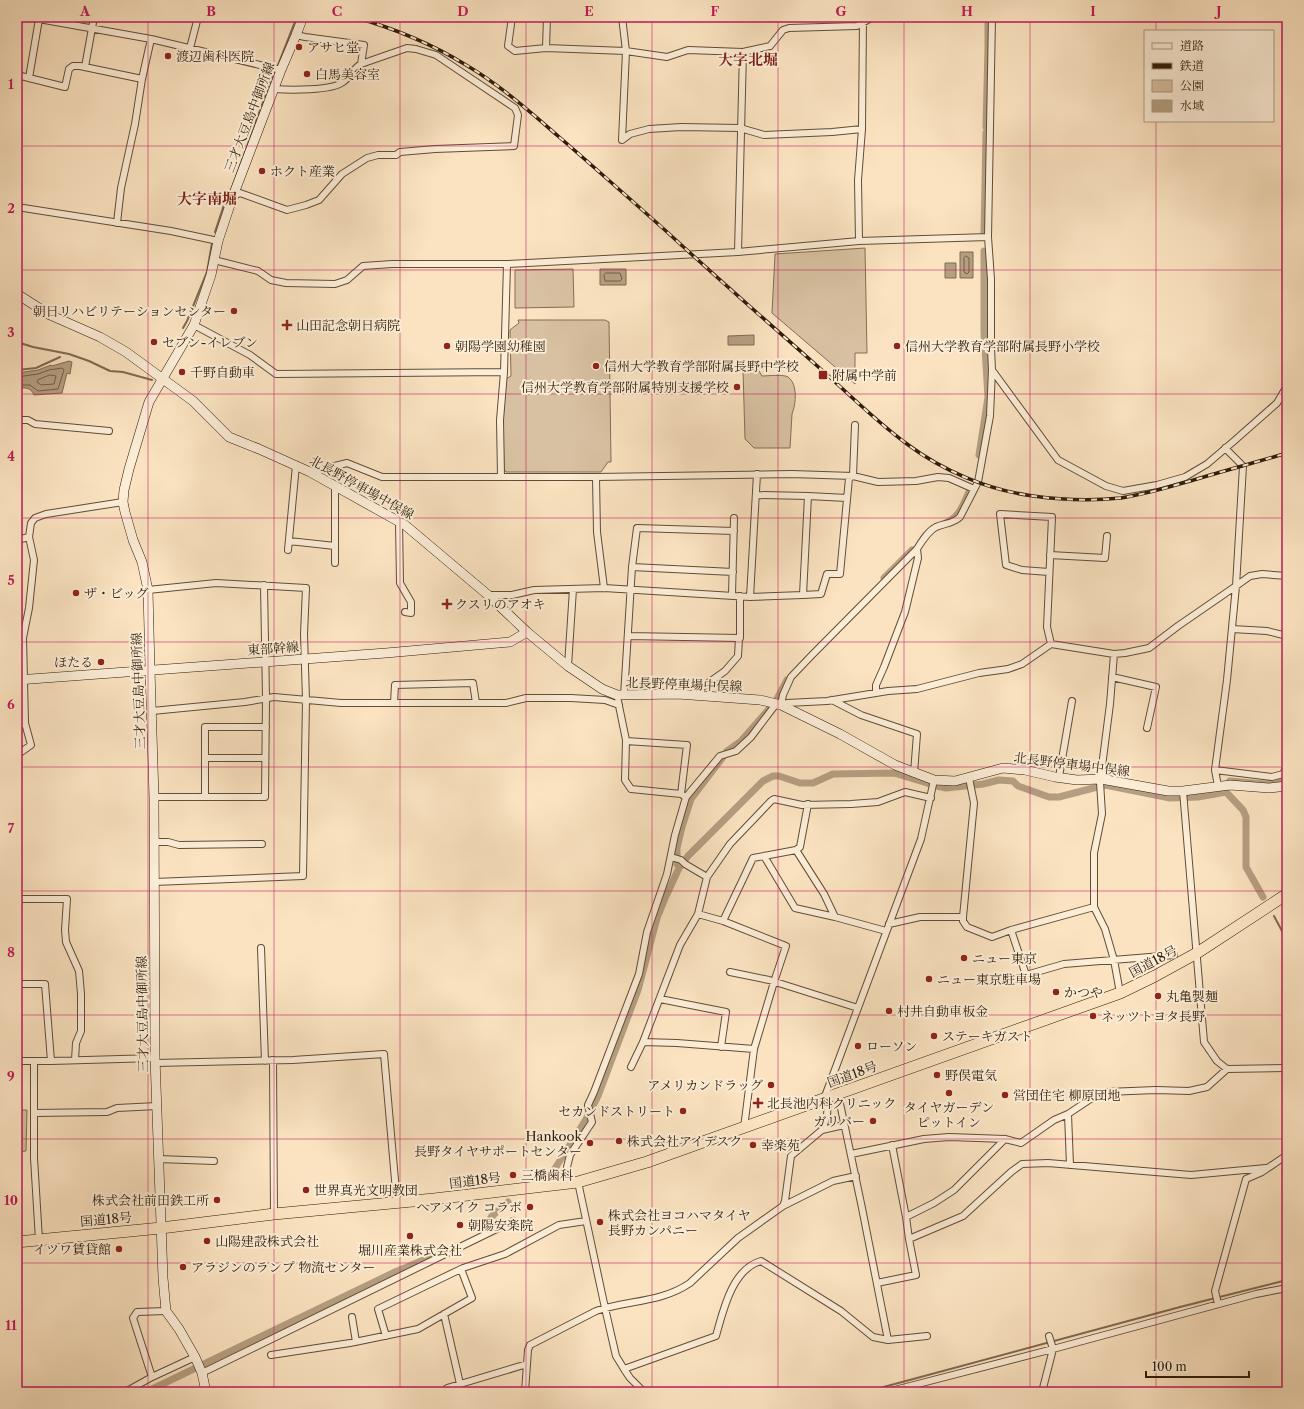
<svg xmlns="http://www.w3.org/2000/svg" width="1304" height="1409" font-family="'Libre Caslon Text','Noto Serif JP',serif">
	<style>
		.green { fill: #d8c1a2; stroke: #836e55 }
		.water { fill: #b59f82; stroke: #7f6a51 }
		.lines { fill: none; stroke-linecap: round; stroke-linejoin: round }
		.shore { stroke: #725d45; stroke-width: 1 }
		.stream { stroke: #7f6a51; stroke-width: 2 }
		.canal { stroke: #b59f82; stroke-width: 7 }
		.street-casing { stroke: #614d36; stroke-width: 8 }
		.secondary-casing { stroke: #2e1b08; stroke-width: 10 }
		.highway-casing { stroke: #2e1b08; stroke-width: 12 }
		.street { stroke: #fcedd7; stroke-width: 6 }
		.secondary { stroke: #fcedd7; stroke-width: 9 }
		.highway { stroke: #fbe3c1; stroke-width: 11 }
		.rail-casing { stroke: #2e1b08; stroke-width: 3.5 }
		.rail { stroke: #fcedd7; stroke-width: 2; stroke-dasharray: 6; stroke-linecap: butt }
		.grid { fill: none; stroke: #c2185b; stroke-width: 1; stroke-opacity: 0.55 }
		.poi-dot { fill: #8f2418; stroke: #fcedd7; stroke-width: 1.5 }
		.labels { text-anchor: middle; stroke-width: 4; stroke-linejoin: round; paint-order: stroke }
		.poi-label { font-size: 13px; fill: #2e1b08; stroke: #fcedd7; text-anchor: start }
		.street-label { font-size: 13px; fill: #2e1b08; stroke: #fcedd7 }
		.quarter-label { font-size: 15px; font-weight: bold; fill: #7a1f14; stroke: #fcedd7 }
		.neatline { fill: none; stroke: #c2185b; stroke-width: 1.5 }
		.grid-label { font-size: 13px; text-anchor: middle; font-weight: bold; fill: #c2185b }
	</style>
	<rect width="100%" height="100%" fill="#fbe3c1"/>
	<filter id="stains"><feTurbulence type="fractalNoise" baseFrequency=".005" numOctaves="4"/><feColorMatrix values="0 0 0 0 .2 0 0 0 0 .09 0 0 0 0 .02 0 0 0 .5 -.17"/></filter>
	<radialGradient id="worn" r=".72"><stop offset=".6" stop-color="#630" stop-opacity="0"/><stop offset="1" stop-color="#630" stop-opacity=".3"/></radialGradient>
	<path class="green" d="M865,248L867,353H855V384L772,313L775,254Z
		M573,269L574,307L515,308V270Z
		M518,320H605L609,322L611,462H608L601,472H506L504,469L503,419L506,379L511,376L510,330L519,323Z
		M746,368H757L762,376C768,376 783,374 788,377C798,384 796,404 792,414L790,448H754L745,439L743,370Z
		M17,1110H27L26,1151L17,1152Z"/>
	<path class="water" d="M960,252H973V278H960Z
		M945,263H956V278H945Z
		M600,269H626V285H600Z
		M754,335V345H728V336Z
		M69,361L72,362L70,374L67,373L62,393L34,395C31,387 24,387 17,389V373L38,370L51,365L52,366Z"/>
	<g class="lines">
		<path class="shore" d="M966,256L969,258V272L967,274L964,272V258Z
			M606,273H620L622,279L620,281H605L604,275Z
			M50,375L56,376L54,384L41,385L37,382L38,380Z
			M17,377L38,374L49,370L62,368L64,370L58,389L38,391L30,385H17"/>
		<path class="stream" d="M278,65L296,19
			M230,193L274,72
			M215,232L226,199
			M183,328L187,321L207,272L212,243
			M17,342L33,347L69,354L89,361L110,371L123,372L152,380
			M17,370L36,368L60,357
			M1274,916L1282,931L1287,946
			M865,1392L1180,1307L1287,1280"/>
		<path class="canal" d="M986,127L988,47V17
			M984,234L986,133
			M979,455L988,397L984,332V251
			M947,522C959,518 964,503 969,492
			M884,578L912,550
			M777,699L787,680
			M727,751L741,741L769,709
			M1230,781L1265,784L1287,781
			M1226,792L1243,810L1246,817V867L1263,897
			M677,864V848L682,827L691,799L723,757
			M667,894L679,868L688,856L763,781L773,776H779L800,783H813L833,774L894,773L937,786L946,788L983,784L999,780L1013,781L1018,786L1049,797H1059L1105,785L1170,798L1198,797L1226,792
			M554,1170L585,1121L598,1096L638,990L657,918L668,891
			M490,1229L497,1226L491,1217L508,1202
			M146,1392L395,1272L457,1246"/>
		<g class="street-casing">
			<path id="street" d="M512,17L508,46L515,51L546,48L626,51L667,57L688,50L743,52L770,46L783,30L789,28L857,26L873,17
				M622,17L626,51L622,140L630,134L649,129L681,127L740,128L764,135L832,132L862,129
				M992,17L988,237L991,279V348L992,370L1058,460L1106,486L1123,491L1157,485L1185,477L1207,464L1234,441L1277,403L1287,386
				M296,35L305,37L364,45L361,64
				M190,48L198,17
				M546,48L547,17
				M85,67L94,17
				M17,75L65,87L69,69L73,66H80L142,79
				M29,78L39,19L151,39
				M233,196L240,193L287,210L306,205L319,200L342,174L367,158L378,155H396L400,152L435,149L514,146L518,115L515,108L436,55L416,49L407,48L361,64C353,69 350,77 343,82C332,91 288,90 274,89
				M17,207L171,231L218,241
				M117,223L121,188L135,124L142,79L151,39L281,70
				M859,241L858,180L862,129L863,17
				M738,252L743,52
				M214,260L258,271L271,280L286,283L335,284L347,280L363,266L392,264H507L738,252L859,241L988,237
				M194,325L250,355L276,374L504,372
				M17,420H28L35,424L109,431
				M1225,448L1243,466L1236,586L1250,576L1262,574L1287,576
				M310,472L347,463L382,477H596L792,474L853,476L878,482L916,481L938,477L949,478L974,489
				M501,477L500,420L504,372L507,264
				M596,477L597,532L604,588
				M335,486V563
				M757,495L808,496
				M399,521L400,583L411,602V613L405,612
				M17,540L29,537
				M289,541L335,546
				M288,550L296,465
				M1050,555L1105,558L1107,536
				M632,567L733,572
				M1049,572L1022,570L1006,565L1000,514L1052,517L1047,627L1051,644
				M148,590L216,583L306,588L304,634L306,700L303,876L154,882
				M488,595H512L534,590L604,588L750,597L803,595L808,496L847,498
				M732,595L734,518
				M803,595L821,594L827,574H840L849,478L853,476L855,425
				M750,597L757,474
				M1232,629L1267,631L1287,636
				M628,636L740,638V596
				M1114,654L1110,704L1100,782L1102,814L1094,853V907L1105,929L1114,960L1120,993
				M568,666L573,589
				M1112,677L1156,687L1147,728
				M876,693V685L884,667L905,612L918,558L917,549
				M624,696L632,567L637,528L734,531
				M701,696V688L725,671L738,656L739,638
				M832,700L861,715L917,734L914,773
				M618,701L626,740L625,780L631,789L681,794L686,797
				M394,703L395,685L473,683L476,703
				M781,705L787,703L827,701L888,691L917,689L979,673L1008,669L1022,664L1051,644L1114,654L1125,653L1149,648L1178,626L1236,586
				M781,705L783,695L791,677L812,655L917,549C922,541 928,531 936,527C945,523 953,524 960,517L978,482L990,416L992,370
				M152,711L245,702L274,697L341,703H506L526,698H571L605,700L619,705
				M17,726L25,723
				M626,741L687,745L681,794
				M17,755L31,745L25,723L23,638L29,608L34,560L29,537L31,523L35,518L46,514L123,502
				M206,758H265
				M1215,770L1272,777L1283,774L1287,766
				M1059,777L1072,701
				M1218,786L1215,770L1227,680L1236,586
				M1183,791L1204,1042L1217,1061L1227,1069L1287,1068
				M205,796V727H266
				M154,797H265L266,698L264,585
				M154,842H168L179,845L262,844
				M796,850L824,894L835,917L886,931
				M764,856L795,908L835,917
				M671,857L681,860L685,864L707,877
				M17,899H67L65,930L66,942L79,971L81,994V1031L76,1043L75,1060
				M698,914L723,921L753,858L796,850L800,847L808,804
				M963,917V921L967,927L992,937L1011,930L1094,907
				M723,921L786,946L774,982L754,1049L744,1128
				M889,924L920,917H963L974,803L969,778
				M1011,930L1026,975L1064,964L1174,955
				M261,948L265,1061
				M730,972L769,980L858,1008
				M17,984H45L51,1061
				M660,999L726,1012L721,1047
				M754,1049L677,1043L643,1042L680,945L698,914L707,877L730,844L771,801L774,799L802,805L851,804L878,802L905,792L931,798
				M273,1060L274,1214
				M17,1061H51L155,1058
				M34,1062V1158L39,1240
				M155,1063L293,1060L384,1054L397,1203
				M631,1067L643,1042
				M838,1094L862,1208L888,1340
				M824,1099L921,839L934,780
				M34,1113L107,1112L117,1108L157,1106
				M1068,1114L1070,1165
				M822,1130L844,1125
				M892,1145L906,1217
				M851,1154L924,1139L949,1137L1005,1139L1021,1143L1054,1120L1068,1114L1089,1100L1106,1092L1156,1090L1189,1091L1207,1087L1227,1069
				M158,1159L214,1161
				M569,1182L567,1167L570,1155L592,1122L588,1105L594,1092L639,974L647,932L667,874L675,835L686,797L720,756L736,751L751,737L776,704
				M578,1182L605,1308L616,1356L624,1369
				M783,1206L833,1181L856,1176
				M909,1239L963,1216L1011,1172L1022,1164L1048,1163L1191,1175L1266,1168
				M877,1283L916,1275L909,1239L906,1217L934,1203L954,1190L1005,1139
				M1218,1304L1215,1291L1246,1179L1262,1172L1287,1155
				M444,1314L460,1384
				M352,1317L356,1342
				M386,1336L378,1309L463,1268L505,1254L559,1225L586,1221
				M271,1355L350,1343L418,1329L472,1298L461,1269
				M202,1373L513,1221
				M152,1377L133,1318L137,1312L166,1311
				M125,1392L152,1377L195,1357
				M443,1392L447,1388L527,1364
				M525,1392L528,1350L530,1345L596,1311C627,1300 661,1303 690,1283L738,1238L783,1206L785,1201L791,1156L822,1130L827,1116L828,1098
				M644,1392L630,1378L624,1369L716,1336C723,1311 732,1269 761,1261L841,1311L873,1337L888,1340L927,1336
				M887,1392L1053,1349L1256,1294L1287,1288
				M1042,1392L1053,1349L1049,1336"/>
		</g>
		<g class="secondary-casing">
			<path id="secondary" d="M17,294L50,315L100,337L126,352L193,401L229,437L259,449L310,472L405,525L488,595L527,632L568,666L602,689L617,695L678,694L760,700L781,705L840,734L895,765L934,780L955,781L1003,768L1025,770L1055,777L1077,780L1101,779L1168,791H1183L1230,785L1269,788L1287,786
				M17,680L386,653L510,642L527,632
				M206,1392L202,1373L195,1357L179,1329L166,1311L163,1278L155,1058L154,797L150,670L148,590L142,562L133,540L125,512L123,502L124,490L129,469L149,402L194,325L211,275L218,241L233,196L281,70L296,35L303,17"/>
		</g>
		<g class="highway-casing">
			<path id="highway" d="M17,1242L161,1228L274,1214L434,1199L578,1182L647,1162L1120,993L1155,976L1197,953L1287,894"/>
		</g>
		<use href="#street" class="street"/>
		<use href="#secondary" class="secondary"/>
		<use href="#highway" class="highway"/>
		<g class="rail-casing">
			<path id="rail" d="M354,17C393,28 432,44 466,65C500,85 529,111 558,136C594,167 630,199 666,231C715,276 765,320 815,364C845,390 874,420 907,444C943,471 988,490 1033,496C1062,500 1093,501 1121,498C1147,494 1172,486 1197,479C1227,470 1257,462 1287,453"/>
		</g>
		<use href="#rail" class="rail"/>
	</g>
	<path class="grid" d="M148,17V1392M274,17V1392M400,17V1392M526,17V1392M652,17V1392M778,17V1392M904,17V1392M1030,17V1392M1156,17V31M1156,121V1392M17,146H1287M17,270H1287M17,394H1287M17,518H1287M17,642H1287M17,767H1287M17,891H1287M17,1015H1287M17,1139H1287M17,1263H1287"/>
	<g class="poi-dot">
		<circle cx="299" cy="47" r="4"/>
		<circle cx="168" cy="56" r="4"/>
		<circle cx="307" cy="74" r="4"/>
		<circle cx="262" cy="171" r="4"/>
		<circle cx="234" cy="311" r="4"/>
		<path d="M285 319h4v4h4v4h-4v4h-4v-4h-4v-4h4z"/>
		<circle cx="154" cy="342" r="4"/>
		<circle cx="447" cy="346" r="4"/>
		<circle cx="897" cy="346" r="4"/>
		<circle cx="596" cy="366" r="4"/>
		<circle cx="182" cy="372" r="4"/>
		<rect x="818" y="370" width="10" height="10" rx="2"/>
		<circle cx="737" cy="387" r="4"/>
		<circle cx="76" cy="593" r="4"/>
		<path d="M445 598h4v4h4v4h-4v4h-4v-4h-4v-4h4z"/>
		<circle cx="101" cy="662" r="4"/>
		<circle cx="964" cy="958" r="4"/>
		<circle cx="929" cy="979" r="4"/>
		<circle cx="1056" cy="992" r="4"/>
		<circle cx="1158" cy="996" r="4"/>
		<circle cx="889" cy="1011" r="4"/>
		<circle cx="1093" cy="1016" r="4"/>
		<circle cx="934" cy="1036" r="4"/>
		<circle cx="858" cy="1046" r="4"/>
		<circle cx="937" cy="1075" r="4"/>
		<circle cx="771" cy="1085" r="4"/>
		<circle cx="949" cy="1093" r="4"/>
		<circle cx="1005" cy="1095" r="4"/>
		<path d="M756 1097h4v4h4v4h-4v4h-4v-4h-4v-4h4z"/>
		<circle cx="683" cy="1111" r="4"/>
		<circle cx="873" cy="1121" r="4"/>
		<circle cx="619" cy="1141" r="4"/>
		<circle cx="590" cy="1143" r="4"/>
		<circle cx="753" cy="1145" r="4"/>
		<circle cx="513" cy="1175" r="4"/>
		<circle cx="306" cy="1190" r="4"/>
		<circle cx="217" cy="1200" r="4"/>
		<circle cx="530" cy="1207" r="4"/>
		<circle cx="600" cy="1222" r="4"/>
		<circle cx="460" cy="1225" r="4"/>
		<circle cx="410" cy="1236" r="4"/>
		<circle cx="207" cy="1241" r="4"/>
		<circle cx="119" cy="1249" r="4"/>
		<circle cx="183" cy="1267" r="4"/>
	</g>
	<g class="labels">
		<g class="poi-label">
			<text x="307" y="52">アサヒ堂</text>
			<text x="176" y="61">渡辺歯科医院</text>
			<text x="315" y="79">白馬美容室</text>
			<text x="270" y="176">ホクト産業</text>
			<text x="226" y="316" text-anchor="end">朝日リハビリテーションセンター</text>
			<text x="296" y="330">山田記念朝日病院</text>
			<text x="162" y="347">セブン-イレブン</text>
			<text x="455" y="351">朝陽学園幼稚園</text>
			<text x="905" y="351">信州大学教育学部附属長野小学校</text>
			<text x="604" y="371">信州大学教育学部附属長野中学校</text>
			<text x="190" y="377">千野自動車</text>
			<text x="832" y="380">附属中学前</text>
			<text x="729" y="392" text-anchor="end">信州大学教育学部附属特別支援学校</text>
			<text x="84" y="598">ザ・ビッグ</text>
			<text x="455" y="609">クスリのアオキ</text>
			<text x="93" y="667" text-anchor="end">ほたる</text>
			<text x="972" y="963">ニュー東京</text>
			<text x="937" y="984">ニュー東京駐車場</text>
			<text x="1064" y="997">かつや</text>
			<text x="1166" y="1001">丸亀製麺</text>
			<text x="897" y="1016">村井自動車板金</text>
			<text x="1101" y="1021">ネッツトヨタ長野</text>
			<text x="942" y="1041">ステーキガスト</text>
			<text x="866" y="1051">ローソン</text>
			<text x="945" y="1080">野俣電気</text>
			<text x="763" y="1090" text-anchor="end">アメリカンドラッグ</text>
			<text x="1013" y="1100">営団住宅 柳原団地</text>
			<text x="767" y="1108">北長池内科クリニック</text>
			<text x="949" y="1112" text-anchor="middle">タイヤガーデン<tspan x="949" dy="15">ピットイン</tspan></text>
			<text x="675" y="1116" text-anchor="end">セカンドストリート</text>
			<text x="865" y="1126" text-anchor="end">ガリバー</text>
			<text x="582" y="1141" text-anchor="end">Hankook<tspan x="582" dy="15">長野タイヤサポートセンター</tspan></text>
			<text x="627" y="1146">株式会社アイデスク</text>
			<text x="761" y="1150">幸楽苑</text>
			<text x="521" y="1180">三橋歯科</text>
			<text x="314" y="1195">世界真光文明教団</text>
			<text x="209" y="1205" text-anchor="end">株式会社前田鉄工所</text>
			<text x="522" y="1212" text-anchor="end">ヘアメイク コラボ</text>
			<text x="608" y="1220">株式会社ヨコハマタイヤ<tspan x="608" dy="15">長野カンパニー</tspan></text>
			<text x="468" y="1230">朝陽安楽院</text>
			<text x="215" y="1246">山陽建設株式会社</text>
			<text x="111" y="1254" text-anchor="end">イツワ賃貸館</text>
			<text x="410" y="1255" text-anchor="middle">堀川産業株式会社</text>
			<text x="191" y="1272">アラジンのランプ 物流センター</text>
		</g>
		<g class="street-label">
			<text transform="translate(249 117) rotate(-69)" y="5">三才大豆島中御所線</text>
			<text transform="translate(362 487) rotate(29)" y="5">北長野停車場中俣線</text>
			<text transform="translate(273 648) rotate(-4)" y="5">東部幹線</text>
			<text transform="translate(684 684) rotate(2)" y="5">北長野停車場中俣線</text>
			<text transform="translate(138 691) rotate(-92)" y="5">三才大豆島中御所線</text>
			<text transform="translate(1072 764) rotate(7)" y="5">北長野停車場中俣線</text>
			<text transform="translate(1153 961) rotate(-28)" y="5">国道18号</text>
			<text transform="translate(142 1014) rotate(-91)" y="5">三才大豆島中御所線</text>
			<text transform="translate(852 1074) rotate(-20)" y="5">国道18号</text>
			<text transform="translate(475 1180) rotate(-7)" y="5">国道18号</text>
			<text transform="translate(106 1219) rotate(-5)" y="5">国道18号</text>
		</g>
		<g class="quarter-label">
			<text x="748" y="65">大字北堀</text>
			<text x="207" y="204">大字南堀</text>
		</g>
	</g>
	<rect width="1304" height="1409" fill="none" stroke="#fbe3c1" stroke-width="44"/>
	<rect x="1144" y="30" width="130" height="92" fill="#fcedd7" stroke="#aa9984"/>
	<rect x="1152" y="43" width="20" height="6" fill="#fcedd7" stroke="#aa9984"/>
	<text x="1180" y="50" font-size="12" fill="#2e1b08">道路</text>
	<rect x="1152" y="63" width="20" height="6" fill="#2e1b08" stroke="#aa9984"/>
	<text x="1180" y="70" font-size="12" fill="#2e1b08">鉄道</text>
	<rect x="1152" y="80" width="20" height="12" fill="#d8c1a2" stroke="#aa9984"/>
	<text x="1180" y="90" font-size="12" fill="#2e1b08">公園</text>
	<rect x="1152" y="100" width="20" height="12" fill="#b59f82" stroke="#aa9984"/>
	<text x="1180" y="110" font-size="12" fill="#2e1b08">水域</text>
	<path d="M1146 1371v6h103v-6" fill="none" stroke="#2e1b08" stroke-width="2"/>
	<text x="1152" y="1371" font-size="12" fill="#2e1b08" stroke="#fcedd7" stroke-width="3" paint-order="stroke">100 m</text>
	<rect x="22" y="22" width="1260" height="1365" class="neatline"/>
	<g class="grid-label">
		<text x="85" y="16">A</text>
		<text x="211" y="16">B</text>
		<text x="337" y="16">C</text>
		<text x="463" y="16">D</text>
		<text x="589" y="16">E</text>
		<text x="715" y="16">F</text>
		<text x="841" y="16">G</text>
		<text x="967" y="16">H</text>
		<text x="1093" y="16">I</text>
		<text x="1219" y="16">J</text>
		<text x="11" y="89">1</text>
		<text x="11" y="213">2</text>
		<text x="11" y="337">3</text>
		<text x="11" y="461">4</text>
		<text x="11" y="585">5</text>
		<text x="11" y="709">6</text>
		<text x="11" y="833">7</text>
		<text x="11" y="957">8</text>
		<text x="11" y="1081">9</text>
		<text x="11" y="1205">10</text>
		<text x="11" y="1330">11</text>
	</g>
	<rect width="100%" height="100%" filter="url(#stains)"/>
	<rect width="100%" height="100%" fill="url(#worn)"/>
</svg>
